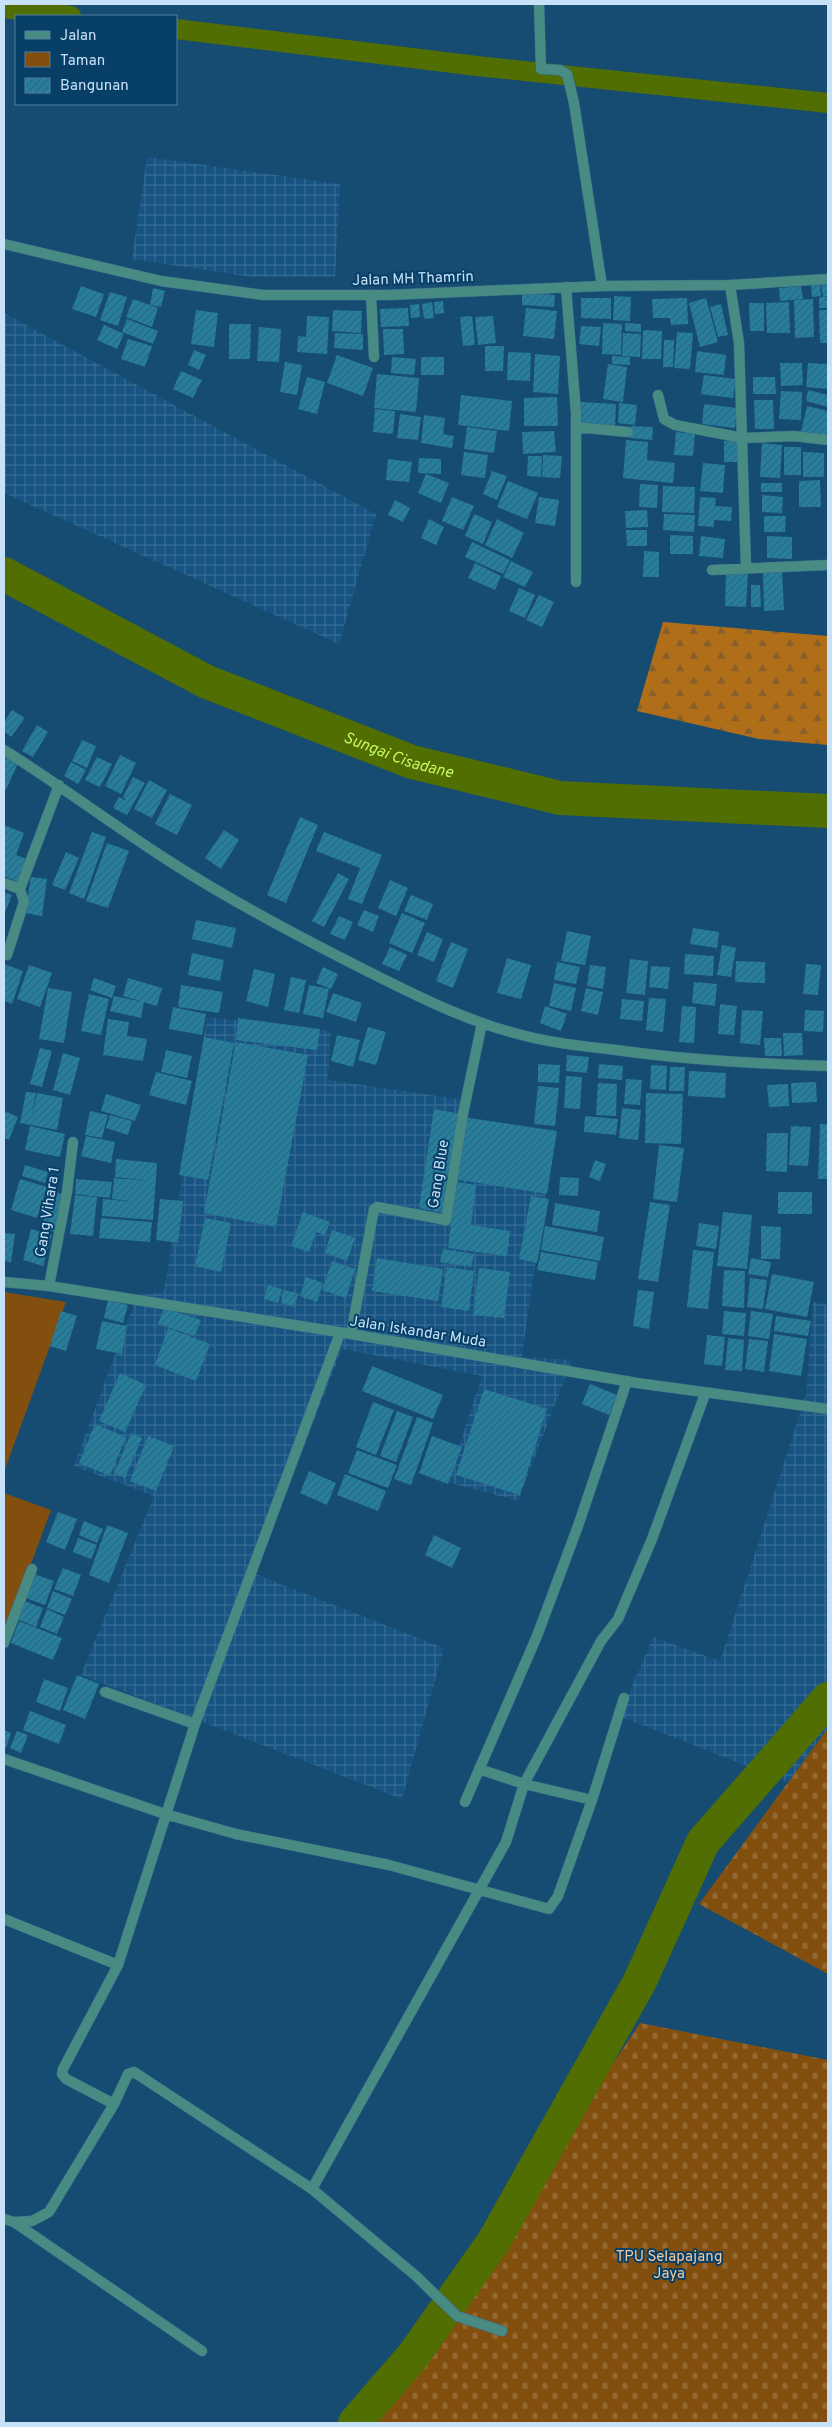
<svg xmlns="http://www.w3.org/2000/svg" width="832" height="2427" font-family="Overpass,sans-serif">
	<style>
		.industrial { fill: url(#industrial-grid) }
		.green { fill: #834f0e }
		.forest { fill: url(#forest-firs) }
		.cemetery { fill: url(#cemetery-stones) }
		.lines { fill: none; stroke-linecap: round; stroke-linejoin: round }
		.canal { stroke: #516e03; stroke-width: 20 }
		.river { stroke: #516e03; stroke-width: 34 }
		.building { fill: url(#building-hatch) }
		.minor-casing { stroke: #39698d; stroke-width: 11 }
		.tertiary-casing { stroke: #39698d; stroke-width: 11 }
		.minor { stroke: #488b83; stroke-width: 10 }
		.tertiary { stroke: #488b83; stroke-width: 10 }
		.labels { text-anchor: middle; stroke-width: 4; stroke-linejoin: round; paint-order: stroke }
		.street-label { font-size: 15px; fill: #c6e1f8; stroke: #073f66 }
		.park-label { font-size: 15px; fill: #f6caa0; stroke: #073f66 }
		.water-label { font-size: 16px; font-style: italic; fill: #c5f860; stroke: #073f66 }
	</style>
	<defs>
		<pattern id="industrial-grid" width="8" height="8" patternUnits="userSpaceOnUse" patternTransform="scale(1.25)"><rect width="8" height="8" fill="#175481"/><path d="M0 4h8M4 0v8" fill="none" stroke="#376c94"/></pattern>
		<pattern id="forest-firs" width="22" height="20" patternUnits="userSpaceOnUse" patternTransform="scale(1.25)"><rect width="22" height="20" fill="#b16e19"/><path d="M5 1l3.5 6h-7zM16 11l3.5 6h-7z" fill="#885f2a"/></pattern>
		<pattern id="cemetery-stones" width="16" height="16" patternUnits="userSpaceOnUse" patternTransform="scale(1.25)"><rect width="16" height="16" fill="#834f0e"/><path d="M2 7V4a2 2 0 0 1 4 0v3zM10 15v-3a2 2 0 0 1 4 0v3z" fill="#936832"/></pattern>
		<pattern id="building-hatch" width="6" height="6" patternUnits="userSpaceOnUse" patternTransform="scale(1.25)"><rect width="6" height="6" fill="#267f9d"/><path d="M-1 1l2-2M0 6l6-6M5 7l2-2" fill="none" stroke="#2e677c"/></pattern>
	</defs>
	<rect width="100%" height="100%" fill="#164b72"/>
	<path class="industrial" d="M147,157L340,184L335,277H252L132,259Z
		M4,313L376,514L339,644L4,493Z
		M207,1017L331,1031L328,1080L464,1100L458,1120L554,1132L522,1357L572,1360L518,1501L447,1482L482,1376L342,1349L255,1574L444,1648L402,1799L81,1675L154,1496L74,1466L137,1295L164,1292Z
		M813,1301L828,1305V1728L788,1782L619,1716L653,1637L720,1661L806,1395Z"/>
	<path class="green" d="M4,1292L66,1302L4,1472Z
		M4,1493L51,1510L4,1636Z"/>
	<path class="forest" d="M663,622L828,636V745L759,739L637,711Z"/>
	<path class="cemetery" d="M828,1728V1974L699,1904Z
		M640,2023L828,2060V2423H365L484,2259Z"/>
	<g class="lines">
		<path class="canal" d="M4,8L71,16
			M176,29L477,66L828,103"/>
		<g class="river">
			<path id="s1" d="M4,574L207,682L412,762L560,798L828,811"/>
			<path d="M355,2423L413,2356L494,2241L640,1981L703,1842L828,1699"/>
		</g>
	</g>
	<path class="building" d="M820,283L821,296L812,297L811,284Z
		M821,283H828V296L823,297Z
		M81,286L104,294L96,317L72,309Z
		M801,286L803,299L780,301L779,288Z
		M153,288L165,291L161,307L150,305Z
		M110,292L127,297L118,326L100,320Z
		M522,293L555,295L554,307L522,305Z
		M614,296L631,297L630,321L613,320Z
		M819,297H828V308H819Z
		M581,298H611V319L581,318Z
		M687,298L688,324L671,325L670,318H653L652,299Z
		M706,298L718,342L700,347L689,303Z
		M133,299L158,308L152,327L126,317Z
		M813,299L814,337L795,338L794,300Z
		M443,301L444,313L435,314L434,302Z
		M432,302L434,318L424,319L422,304Z
		M789,302L790,333H767L766,303Z
		M749,303H764V331H750Z
		M419,304L420,317L411,318L410,305Z
		M721,304L728,335L718,337L710,307Z
		M408,308L409,326L381,327L380,309Z
		M526,308L557,311L554,339L523,336Z
		M196,310L218,313L214,347L191,344Z
		M333,310L362,311L361,333L332,331Z
		M819,310H828V343H820Z
		M307,316L329,317L327,354L297,352L298,336L306,337Z
		M472,316L475,345L463,346L460,317Z
		M493,316L496,343L478,345L475,317Z
		M127,319L158,331L153,344L122,332Z
		M603,323L622,324L621,355L602,354Z
		M625,323L641,324V332L625,331Z
		M229,324H251L250,359H229Z
		M104,325L124,334L117,349L97,340Z
		M581,326L601,327L599,346L579,344Z
		M259,327L281,329L279,362L257,361Z
		M383,329H403L404,354L384,355Z
		M643,330L662,331L661,359H642Z
		M677,332L693,333L690,369L674,368Z
		M335,333L363,334V350L334,348Z
		M623,333L641,334L640,357L622,356Z
		M128,339L152,346L145,367L121,359Z
		M664,340H674L673,367H663Z
		M485,346H504L503,371H485Z
		M194,350L206,355L199,370L188,365Z
		M697,351L726,355L724,375L695,372Z
		M508,352L531,353L530,381L507,380Z
		M535,354L560,356L558,394L533,392Z
		M337,355L373,368L363,396L327,383Z
		M612,356L630,357V365L612,364Z
		M392,357L416,359L414,375L391,373Z
		M421,357H444V375H421Z
		M285,362L302,365L297,395L280,392Z
		M780,363H802L803,385L781,386Z
		M808,363L828,364V389L806,387Z
		M608,364L627,367L623,402L603,399Z
		M181,371L202,380L193,398L173,389Z
		M377,374L419,378L416,412L374,408Z
		M704,375L736,379L733,398L701,394Z
		M307,377L325,382L317,414L298,409Z
		M753,377H775L776,394H753Z
		M808,390L828,395V407L806,401Z
		M781,391L802,392L801,420L779,419Z
		M461,395L512,401L509,431L458,425Z
		M557,397L558,426H524V398Z
		M754,400H773L774,429H755Z
		M580,402L616,404L615,427L578,425Z
		M619,403L637,405L635,425L618,423Z
		M704,404L737,408L735,428L702,424Z
		M807,406L828,411V438L801,432Z
		M375,409L395,411L393,434L373,432Z
		M400,414L421,417L418,440L397,438Z
		M424,415L445,418L443,434L454,436L452,448L421,443Z
		M631,426L653,427L652,440L630,438Z
		M467,427L497,431L494,453L464,449Z
		M554,431L556,452L523,454L522,432Z
		M676,432L695,434L693,456L674,455Z
		M626,440L648,442L647,460L675,463L673,483L623,478Z
		M724,441H741V462H724Z
		M762,443L782,445L780,478L760,477Z
		M784,447H801V475H784Z
		M464,452L488,455L485,478L461,475Z
		M803,452L824,453V477H803Z
		M543,455L562,456L560,478L542,477Z
		M528,456H542L541,477L527,476Z
		M419,458L441,459V474L418,473Z
		M388,459L412,462L409,482L386,480Z
		M703,463L725,465L723,493L700,491Z
		M492,471L507,476L497,500L483,494Z
		M426,474L449,483L441,503L418,493Z
		M820,480L821,507H799V481Z
		M508,481L538,493L527,519L497,507Z
		M761,483H782V492H761Z
		M640,484L658,485L657,508L639,507Z
		M663,486L695,487L694,513L662,512Z
		M762,495L783,497L782,513L762,512Z
		M452,497L474,506L463,530L442,521Z
		M539,497L559,500L555,526L535,523Z
		M700,497L716,498L715,506L732,507L731,521L714,520V527L698,526Z
		M395,500L410,508L403,522L388,515Z
		M647,510L648,527L626,528L625,511Z
		M474,514L492,522L483,544L465,536Z
		M664,514L695,515L694,532L663,530Z
		M764,516H786L785,532H764Z
		M429,519L444,527L436,545L421,538Z
		M497,519L524,533L512,558L485,545Z
		M626,530H647V546H627Z
		M670,535L693,536V554H670Z
		M701,536L725,539L723,558L699,556Z
		M767,536L792,537V559L767,558Z
		M472,542L510,560L503,574L465,557Z
		M644,551L659,552V577H643Z
		M511,561L533,572L525,587L503,577Z
		M475,563L501,576L495,590L468,578Z
		M782,570L784,610L764,611L763,571Z
		M726,573L748,574L746,607L725,606Z
		M751,585H760L761,607H751Z
		M519,588L535,595L525,618L509,611Z
		M539,595L554,602L542,627L526,620Z
		M12,710L25,718L11,737L4,731V722Z
		M37,725L48,732L33,757L22,751Z
		M82,740L96,746L87,768L72,761Z
		M120,755L136,763L121,794L105,786Z
		M4,757L18,763L6,790L4,789Z
		M97,757L112,764L100,787L85,780Z
		M71,762L86,770L78,784L64,776Z
		M133,777L145,783L127,815L113,808L119,797L127,801L123,797Z
		M149,780L167,790L152,818L134,809Z
		M170,794L192,805L177,835L155,824Z
		M300,817L318,825L286,903L267,895Z
		M4,825L24,833L16,855L29,860L20,883L4,876Z
		M224,830L239,840L221,869L205,858Z
		M92,832L106,837L84,899L69,893Z
		M324,832L382,855L362,904L348,899L360,868L316,851Z
		M107,843L129,851L108,908L86,901Z
		M66,852L79,858L65,890L52,885Z
		M338,873L349,879L324,927L312,921Z
		M31,877L47,879L42,916L25,913Z
		M390,880L408,888L396,916L378,908Z
		M4,892L12,895L4,915Z
		M411,895L433,904L427,920L404,911Z
		M364,910L379,916L373,932L357,925Z
		M402,913L425,923L412,953L389,943Z
		M339,916L353,922L345,940L330,934Z
		M196,920L236,928L232,948L192,939Z
		M693,928L719,932L717,948L690,944Z
		M567,931L591,936L585,965L561,961Z
		M427,932L443,939L434,962L417,955Z
		M451,942L468,949L453,988L436,981Z
		M722,945L736,948L731,977L717,975Z
		M390,947L407,955L399,971L382,964Z
		M192,953L224,960L220,981L188,975Z
		M685,954L714,956L713,976L684,974Z
		M507,958L531,965L521,999L497,993Z
		M630,959L648,961L645,995L626,993Z
		M736,961L765,962V983L735,982Z
		M557,962L580,967L576,984L554,980Z
		M4,964L23,971L12,1004L4,1001Z
		M806,964L821,965L818,995L803,994Z
		M29,965L52,973L40,1007L17,999Z
		M590,965L606,967L603,989L587,986Z
		M651,966L670,967L668,989L649,987Z
		M323,967L338,974L331,989L316,983Z
		M254,969L275,974L268,1007L246,1001Z
		M291,977L306,980L299,1013L284,1010Z
		M94,978L116,986L112,998L90,990Z
		M128,978L162,988L157,1006L123,996Z
		M694,982L717,984L715,1006L692,1003Z
		M554,983L576,988L571,1011L549,1006Z
		M181,985L223,992L219,1013L178,1007Z
		M309,985L329,989L323,1018L303,1014Z
		M48,988L72,992L64,1043L39,1039Z
		M586,988L603,992L598,1015L581,1011Z
		M333,993L362,1003L356,1022L326,1012Z
		M89,994L109,999L101,1035L81,1031Z
		M114,996L144,1002L141,1018L110,1011Z
		M649,998L666,999L663,1032L646,1030Z
		M622,999L644,1001L642,1021L620,1019Z
		M720,1004L737,1006L734,1035L718,1034Z
		M545,1006L567,1014L561,1031L540,1023Z
		M682,1006L696,1007L694,1043L679,1042Z
		M173,1007L206,1014L202,1035L169,1029Z
		M742,1010L763,1011L760,1045L740,1043Z
		M805,1010L824,1011L823,1032L804,1031Z
		M238,1018L320,1029L317,1050L236,1040Z
		M108,1019L129,1022L127,1036L147,1039L143,1061L103,1055Z
		M368,1027L386,1032L376,1065L358,1060Z
		M783,1033H802L803,1055L784,1056Z
		M337,1035L360,1040L353,1067L331,1061Z
		M204,1037L234,1043L208,1180L179,1175Z
		M764,1038H781L782,1056H765Z
		M236,1042L308,1055L276,1227L204,1213Z
		M40,1048L52,1051L42,1087L30,1084Z
		M166,1050L192,1056L187,1078L161,1072Z
		M63,1053L80,1058L70,1095L53,1090Z
		M567,1055L589,1057L587,1073L566,1071Z
		M538,1064L560,1065L559,1083L538,1082Z
		M599,1064L623,1066L622,1080L598,1078Z
		M651,1065L667,1066L666,1090L650,1089Z
		M670,1067H685L684,1091H669Z
		M689,1071L726,1073L725,1098L688,1096Z
		M156,1072L192,1081L186,1105L149,1095Z
		M566,1076L582,1077L580,1109L564,1108Z
		M626,1079L642,1080L640,1105L624,1104Z
		M816,1082L817,1102L792,1103L791,1083Z
		M598,1083L617,1084L616,1116L596,1115Z
		M788,1084L789,1106L769,1107L767,1085Z
		M538,1086L559,1088L555,1126L534,1124Z
		M26,1092L36,1093L31,1121L37,1093L63,1098L57,1130L20,1123Z
		M646,1093L683,1094L681,1144L645,1143Z
		M106,1094L141,1105L135,1121L101,1111Z
		M622,1108L641,1110L638,1140L619,1138Z
		M434,1109L461,1114L445,1213L419,1208Z
		M4,1111L18,1117L9,1140L4,1138Z
		M90,1111L108,1115L102,1138L85,1135Z
		M110,1115L132,1121L128,1135L106,1128Z
		M585,1116L618,1119L616,1135L584,1132Z
		M463,1117L557,1131L547,1194L454,1179Z
		M820,1124H828V1179H818Z
		M30,1126L65,1134L60,1157L25,1150Z
		M791,1126L811,1127L808,1166L789,1165Z
		M767,1133H788L787,1172L766,1171Z
		M86,1136L115,1142L111,1163L81,1156Z
		M659,1145L684,1148L677,1202L653,1199Z
		M116,1159L157,1163L153,1220L102,1216L103,1199L137,1202L112,1199L114,1178L153,1181L115,1177Z
		M595,1160L606,1164L600,1181L589,1177Z
		M25,1165L48,1172L45,1183L22,1176Z
		M560,1177L579,1178L578,1196L559,1195Z
		M20,1179L47,1187L37,1218L11,1210Z
		M76,1179L112,1182L110,1198L75,1194Z
		M456,1182L476,1185L471,1225L510,1231L507,1256L448,1248Z
		M50,1191L64,1194L55,1232L42,1229Z
		M778,1192H812V1214H778Z
		M75,1195L97,1197L93,1236L70,1234Z
		M531,1196L549,1199L537,1263L519,1259Z
		M160,1199L183,1201L178,1243L156,1240Z
		M650,1202L670,1205L658,1282L638,1279Z
		M555,1203L600,1211L597,1232L552,1225Z
		M303,1212L330,1222L325,1235L316,1232L309,1252L291,1246Z
		M723,1212L752,1215L747,1269L717,1266Z
		M101,1218L152,1222L150,1242L99,1238Z
		M205,1218L231,1223L221,1272L195,1266Z
		M699,1223L719,1226L716,1249L696,1246Z
		M545,1226L604,1237L600,1261L541,1250Z
		M761,1226L781,1227L780,1259H761Z
		M31,1229L52,1235L43,1266L23,1260Z
		M332,1230L355,1238L347,1261L325,1253Z
		M4,1233L15,1234L11,1262L4,1261Z
		M443,1249L474,1254L471,1267L440,1262Z
		M693,1250L714,1252L708,1309L687,1307Z
		M541,1252L598,1262L595,1280L537,1270Z
		M377,1258L443,1269L438,1301L372,1291Z
		M751,1258L771,1262L768,1277L748,1274Z
		M332,1261L355,1269L346,1298L322,1290Z
		M447,1267L474,1271L469,1311L441,1307Z
		M479,1268L510,1272L504,1318L473,1315Z
		M724,1270L745,1271L744,1308L722,1306Z
		M772,1274L814,1282L807,1317L765,1309Z
		M306,1277L323,1283L317,1302L300,1296Z
		M750,1278L767,1280L763,1309L747,1307Z
		M268,1285L282,1289L278,1303L264,1299Z
		M283,1290L298,1293L295,1307L281,1303Z
		M638,1290L654,1292L649,1329L633,1326Z
		M108,1300L128,1305L123,1323L104,1318Z
		M164,1308L201,1320L195,1336L158,1324Z
		M61,1311L77,1316L66,1351L50,1346Z
		M724,1311L746,1313L744,1336L722,1334Z
		M751,1311L773,1314L769,1339L748,1336Z
		M776,1316L811,1321L808,1336L774,1331Z
		M102,1321L127,1326L122,1354L96,1349Z
		M168,1328L210,1344L196,1381L155,1365Z
		M774,1334L807,1339L801,1376L769,1371Z
		M707,1335L725,1337L722,1366L704,1364Z
		M728,1338L744,1340L742,1371L725,1370Z
		M749,1339L768,1341L764,1372L745,1369Z
		M372,1366L443,1395L433,1419L362,1391Z
		M120,1373L146,1385L125,1432L99,1421Z
		M590,1384L617,1395L609,1415L582,1404Z
		M484,1389L547,1409L520,1495L456,1475Z
		M373,1402L394,1410L376,1455L356,1447Z
		M397,1411L413,1417L396,1462L380,1456Z
		M417,1417L433,1423L411,1485L394,1479Z
		M95,1424L126,1437L110,1476L79,1463Z
		M131,1433L142,1438L125,1478L114,1474Z
		M148,1436L174,1446L156,1491L130,1481Z
		M432,1436L462,1447L448,1484L419,1473Z
		M357,1450L397,1465L388,1488L348,1473Z
		M309,1471L336,1483L327,1505L300,1493Z
		M345,1474L386,1491L378,1511L337,1495Z
		M58,1512L77,1519L65,1550L46,1542Z
		M84,1521L103,1529L97,1543L79,1535Z
		M107,1525L128,1533L109,1583L89,1575Z
		M434,1535L461,1548L452,1568L425,1555Z
		M78,1538L97,1545L91,1559L73,1552Z
		M63,1568L81,1575L73,1596L54,1589Z
		M31,1573L54,1581L45,1605L23,1597Z
		M53,1591L72,1599L65,1615L47,1608Z
		M22,1600L43,1608L36,1627L15,1618Z
		M47,1609L64,1617L57,1634L40,1627Z
		M19,1621L62,1638L53,1660L11,1643Z
		M77,1675L99,1684L85,1719L63,1710Z
		M44,1679L68,1688L60,1711L36,1702Z
		M30,1711L66,1725L59,1744L23,1730Z
		M4,1730L11,1733L6,1748L4,1747Z
		M17,1731L28,1735L21,1753L10,1748Z"/>
	<g class="lines">
		<g class="minor-casing">
			<path id="minor" d="M539,4L541,69L560,70L567,74L574,103L602,286
				M730,285L739,343L746,568
				M566,287L576,413V582
				M371,295L374,357
				M658,395L664,419L675,425L743,438L794,436L828,440
				M576,427L628,432
				M712,570L828,565
				M4,750C60,785 113,825 169,861C233,902 300,937 367,971C415,995 466,1021 518,1034C550,1043 583,1046 616,1050C688,1060 756,1064 828,1066
				M4,883L20,889L24,902L7,955
				M20,889L59,785
				M49,1286L67,1192L73,1142
				M351,1334L374,1209L377,1207L446,1220L463,1114L482,1023
				M4,1643L32,1569
				M105,1692L195,1724
				M4,1759L165,1814L236,1834L389,1865L549,1909L558,1896L592,1800L624,1698
				M479,1769L524,1784L592,1800
				M465,1802L537,1636L578,1526L627,1381
				M4,1919L118,1965
				M114,2104L128,2074L134,2072L312,2189L416,2276L457,2316L502,2331
				M312,2189L506,1842L524,1784L601,1641L618,1619L652,1539L705,1394
				M4,2219L14,2222L202,2351
				M14,2222L32,2221L49,2212L114,2104L66,2079L62,2074L63,2069L118,1965L195,1724L340,1333"/>
		</g>
		<g class="tertiary-casing">
			<path id="tertiary" d="M4,244L161,281L263,295H388L602,286L730,285L828,279
				M4,1282L49,1286L351,1334L637,1383L828,1409"/>
		</g>
		<use href="#minor" class="minor"/>
		<use href="#tertiary" class="tertiary"/>
	</g>
	<g class="labels">
		<g class="street-label">
			<text transform="translate(413 278) rotate(-2)" y="5">Jalan MH Thamrin</text>
			<text transform="translate(438 1174) rotate(-81)" y="5">Gang Blue</text>
			<text transform="translate(47 1212) rotate(-81)" y="5">Gang Vihara 1</text>
			<text transform="translate(418 1331) rotate(9)" y="5">Jalan Iskandar Muda</text>
		</g>
		<g class="park-label">
			<text x="669" y="2261">TPU Selapajang<tspan x="669" dy="17">Jaya</tspan></text>
		</g>
		<g class="water-label">
			<text dy="6" stroke="none"><textPath href="#s1" startOffset="435">Sungai Cisadane</textPath></text>
		</g>
	</g>
	<rect width="832" height="2427" fill="none" stroke="#c6e1f8" stroke-width="10"/>
	<rect x="15" y="15" width="162" height="90" fill="#073f66" stroke="#5380a0"/>
	<rect x="25" y="31" width="25" height="8" fill="#488b83" stroke="#5380a0"/>
	<text x="60" y="40" font-size="15" fill="#c6e1f8">Jalan</text>
	<rect x="25" y="52" width="25" height="15" fill="#834f0e" stroke="#5380a0"/>
	<text x="60" y="65" font-size="15" fill="#c6e1f8">Taman</text>
	<rect x="25" y="78" width="25" height="15" fill="url(#building-hatch)" stroke="#5380a0"/>
	<text x="60" y="90" font-size="15" fill="#c6e1f8">Bangunan</text>
</svg>
